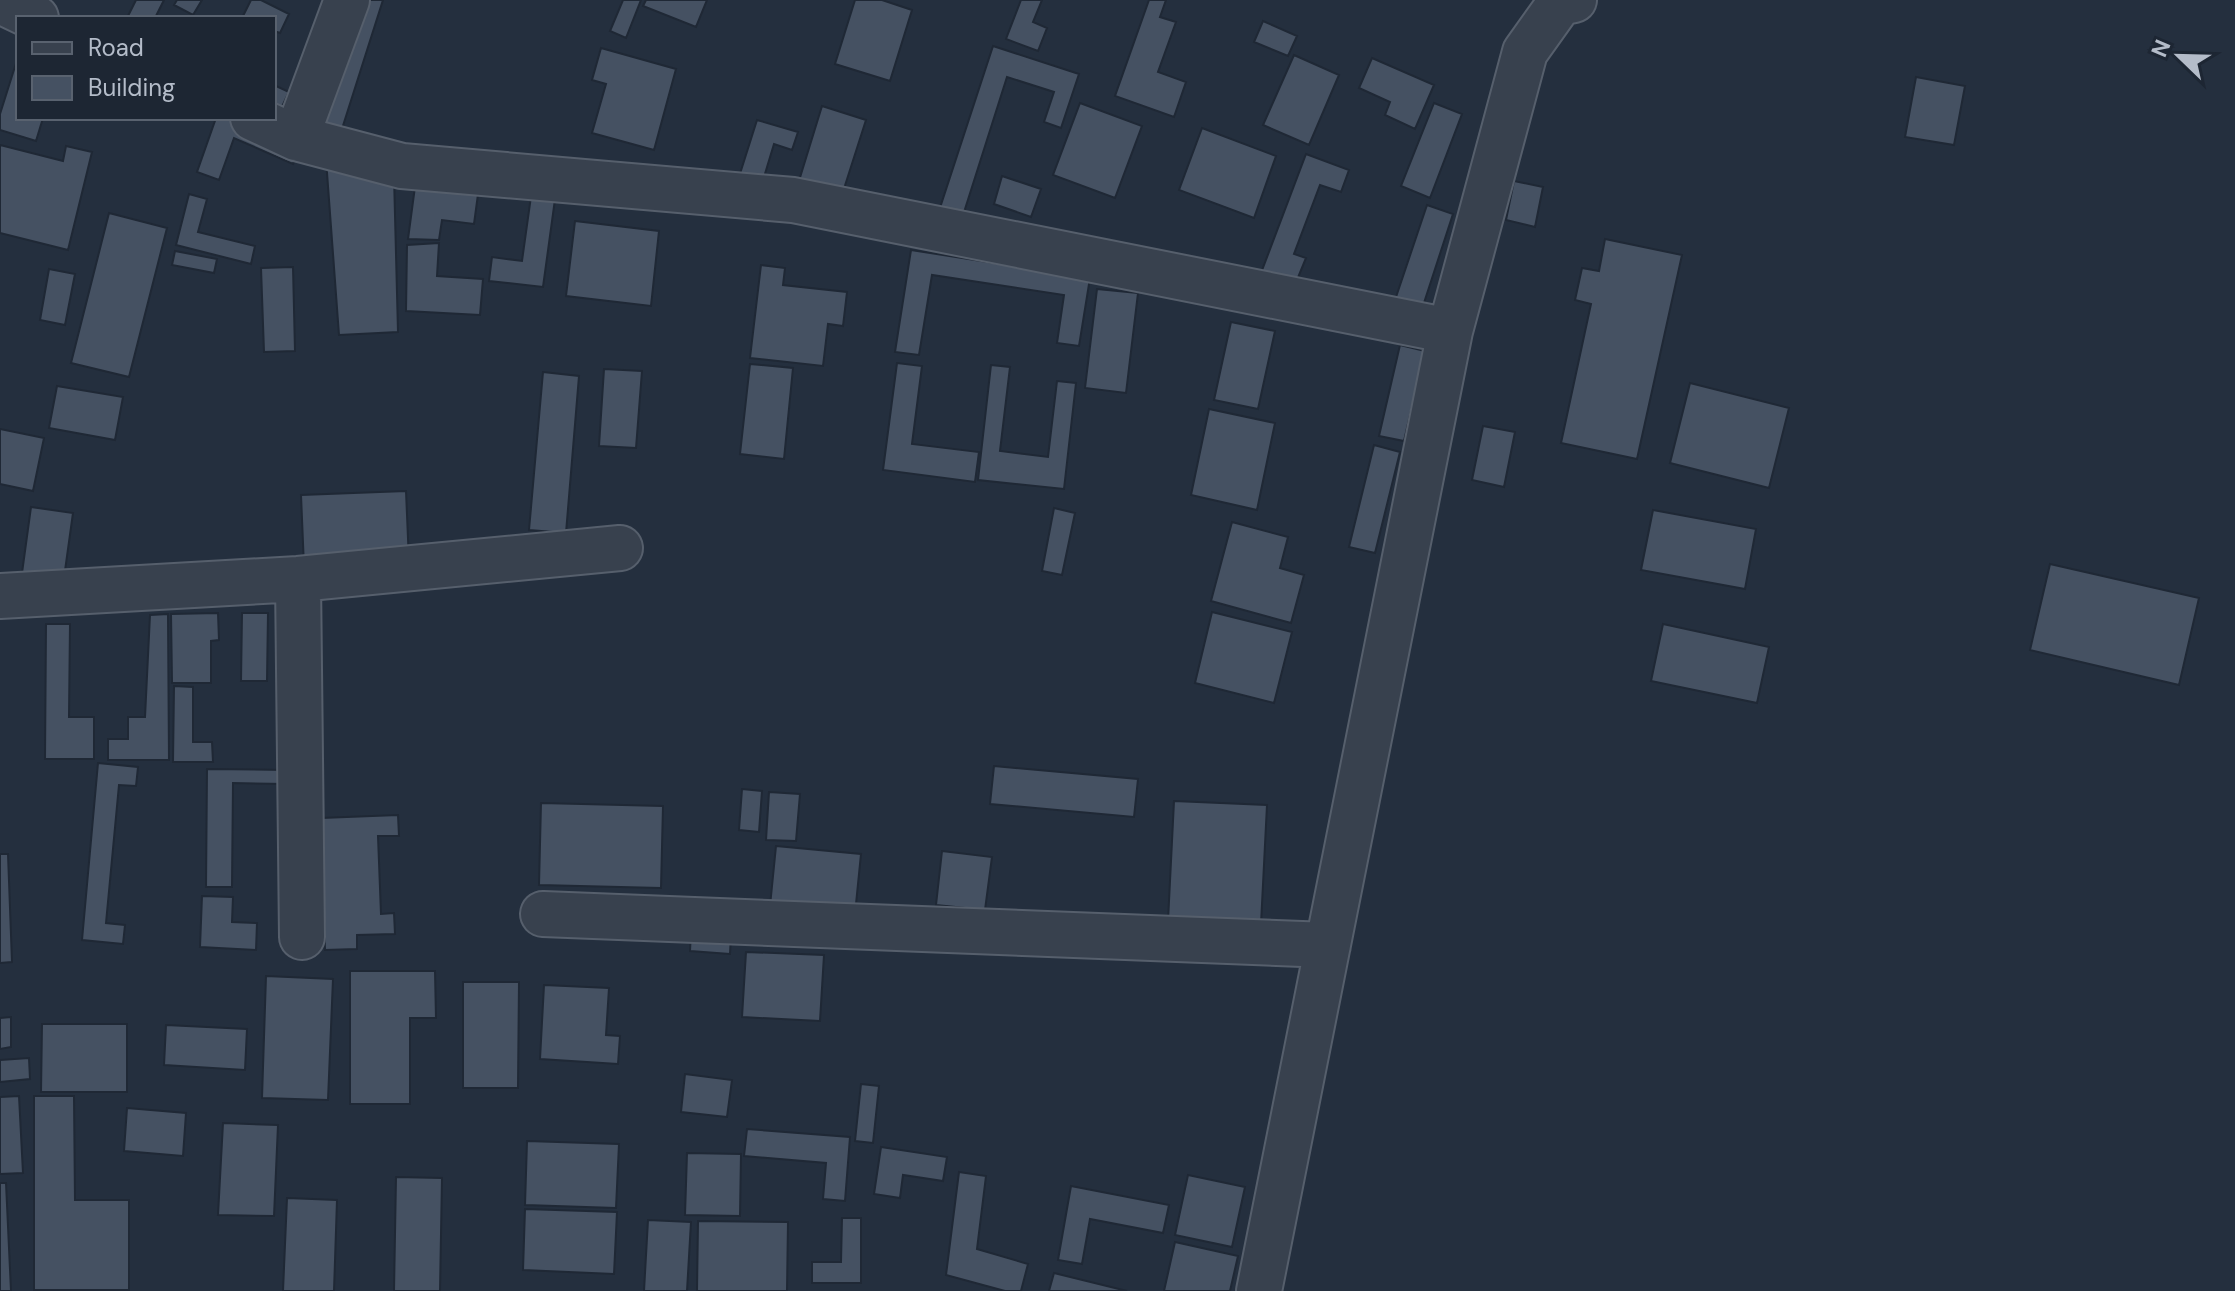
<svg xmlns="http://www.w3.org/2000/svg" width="2235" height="1291" font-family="'DM Sans',sans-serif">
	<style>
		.building { fill: #455162; stroke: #1f2835; stroke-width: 2 }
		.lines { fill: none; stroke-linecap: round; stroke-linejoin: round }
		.minor-casing { stroke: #565f6c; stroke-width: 48 }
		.minor { stroke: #38414e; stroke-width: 44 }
	</style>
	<rect width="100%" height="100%" fill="#242f3e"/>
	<path class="building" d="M136,0H164L155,18H127Z
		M177,0H202L193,15L174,5Z
		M251,0H261L289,14L280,33L274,31V18H242Z
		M359,0H383L341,132L320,125Z
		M623,0H641L626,38L610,31Z
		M646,0H707L696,27L643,6Z
		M855,0H882L912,10L890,81L835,64Z
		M1021,0H1042L1033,22L1047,28L1038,51L1006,39Z
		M1149,0H1166L1160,17L1176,22L1158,72L1186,82L1174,117L1115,96Z
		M1263,21L1297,36L1288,56L1254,42Z
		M993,46L1079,74L1061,128L1044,122L1054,92L1007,77L959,228L936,220Z
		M601,48L676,69L654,150L592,133L606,84L592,80Z
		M1294,55L1339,75L1309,145L1263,125Z
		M18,57V118H43L36,141L0,130V114Z
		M1372,58L1434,85L1415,129L1385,115L1390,102L1359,88Z
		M1916,77L1965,86L1954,145L1905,137Z
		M274,85L289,92L278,115L274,114Z
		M1080,103L1142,126L1115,198L1053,175Z
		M1434,103L1462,114L1430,198L1401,186Z
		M822,106L866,120L841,198L798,184Z
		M216,118H235L302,145L293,164L234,138L219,180L197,172Z
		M757,120L798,132L792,150L774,144L761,187L738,180Z
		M1202,128L1276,156L1254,218L1179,190Z
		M0,145L63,161L66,146L92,152L68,250L0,233Z
		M1306,154L1349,170L1341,192L1320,185L1294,254L1306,258L1295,285L1261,273Z
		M326,159L394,176L398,332L339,335Z
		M1002,176L1041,189L1031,217L994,204Z
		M416,179L479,187L474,224L442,220L439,240L408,239Z
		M1514,181L1543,187L1535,227L1506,220Z
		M532,189L556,192L543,287L489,281L492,257L522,261Z
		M189,194L207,199L198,232L255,246L251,264L176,245Z
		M1427,205L1453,214L1422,309L1395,300Z
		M109,213L167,228L129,377L71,363Z
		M575,221L659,231L651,306L566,296Z
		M1605,239L1682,255L1637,459L1561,443L1591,304L1575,300L1582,268L1599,271Z
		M439,243L437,276L483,279L480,315L406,311L407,245Z
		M911,250L1090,278L1079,346L1057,343L1064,295L932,275L919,355L895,352Z
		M175,251L217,259L214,273L172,265Z
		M761,265L785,268L783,285L847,292L843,326L828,324L823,366L750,358Z
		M293,267L295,351L264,352L261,268Z
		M49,269L75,274L65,325L40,320Z
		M1097,289L1138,293L1126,393L1085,388Z
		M1231,322L1275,331L1258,409L1214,400Z
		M1400,345L1425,351L1404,441L1379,436Z
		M897,363L922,366L912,444L979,452L975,482L883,470Z
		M750,364L793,368L784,459L740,454Z
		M991,365L1010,367L1000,451L1048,457L1057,381L1076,383L1064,489L978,480Z
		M604,369L642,371L636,448L599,446Z
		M543,372L579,376L566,533L529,530Z
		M1690,383L1789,408L1769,488L1670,463Z
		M57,386L123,397L115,440L49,428Z
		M1209,409L1275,423L1257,510L1191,495Z
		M1483,426L1515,432L1504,487L1472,480Z
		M0,429L44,438L33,491L0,484Z
		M1374,445L1400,452L1375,553L1349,547Z
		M406,491L409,562L304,567L301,495Z
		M31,507L73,513L64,578L22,573Z
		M1054,508L1075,513L1062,575L1042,571Z
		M1653,510L1756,529L1745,589L1641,570Z
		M1232,522L1288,537L1280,568L1304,575L1291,623L1211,601Z
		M2050,564L2199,598L2179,685L2030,650Z
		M1212,612L1292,632L1274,703L1195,683Z
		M218,613L219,640L211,641V683H172L171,614Z
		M242,613H268L267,681H241Z
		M168,614L169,760H108V739H128V717H145L150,615Z
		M46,624H70L69,717H94V759H45Z
		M1663,624L1769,647L1757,703L1651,681Z
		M174,686L193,687V742H212L213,762H173Z
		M98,763L138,767L136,786L119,785L106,923L125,925L123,944L82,940Z
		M994,766L1138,779L1134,817L990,804Z
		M207,769L286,770V784L233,783L232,887H206Z
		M742,789L762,791L759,832L739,830Z
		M769,792L800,794L796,841L766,840Z
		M1174,801L1267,805L1261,924L1168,921Z
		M541,803L663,806L661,888L539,885Z
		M398,815L399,836H378L381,914L394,913L395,934L357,935V949L325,950L321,818Z
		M776,846L861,854L855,914L770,906Z
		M942,851L992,857L985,910L936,905Z
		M0,854H8L12,962L0,963Z
		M202,896L233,897L232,922L257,923L256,950L200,947Z
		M691,931L731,934L730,954L690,951Z
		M746,952L824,955L820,1021L742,1017Z
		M350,971H435L436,1018H410V1104H350Z
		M266,976L333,979L328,1100L262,1098Z
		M463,982H519L518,1088H463Z
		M544,985L609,988L606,1035L620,1036L618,1064L540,1059Z
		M11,1017V1047L0,1049V1018Z
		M42,1024H127V1092H41Z
		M166,1025L247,1029L245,1070L164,1065Z
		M29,1058L30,1079L0,1082V1060Z
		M685,1074L732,1080L727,1117L681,1112Z
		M861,1084L879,1086L873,1143L855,1141Z
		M19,1096L23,1173L0,1174V1097Z
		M34,1096H74L75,1200H129V1290H34Z
		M127,1108L186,1113L183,1156L124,1151Z
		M223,1123L278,1125L274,1216L218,1215Z
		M747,1129L850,1137L845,1201L823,1199L826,1163L744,1156Z
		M527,1141L619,1144L616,1208L525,1205Z
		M881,1147L947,1157L943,1181L903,1175L900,1198L874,1194Z
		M687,1153L741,1154L740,1216L685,1215Z
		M959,1172L986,1176L977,1249L1028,1264L1021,1291H1005L946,1275Z
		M1188,1175L1245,1187L1232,1247L1175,1235Z
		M396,1177L442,1178L440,1291H394Z
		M0,1183H6L11,1291H0Z
		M1071,1186L1169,1205L1163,1233L1090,1219L1082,1264L1058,1260Z
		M287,1198L337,1200L334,1291H283Z
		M525,1209L617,1212L614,1274L523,1270Z
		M842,1218H861V1283H812V1262H841Z
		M648,1220L691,1222L687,1291H644Z
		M698,1221L788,1222L787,1291H697Z
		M1175,1242L1238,1256L1230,1291H1164Z
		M1054,1273L1127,1291H1049Z"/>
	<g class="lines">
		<g class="minor-casing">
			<path id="minor" d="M0,1L36,18
				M253,118L296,138L402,166L793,200L1450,331
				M296,138L347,0
				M298,579L302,937
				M0,596L298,579L620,548
				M543,914L1328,945
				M1259,1291L1450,331L1525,52L1560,3L1574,0"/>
		</g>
		<use href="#minor" class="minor"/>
	</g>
	<rect x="16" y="16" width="260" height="104" fill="#1d2633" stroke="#59626f" stroke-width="2"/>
	<rect x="32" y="42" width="40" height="12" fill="#38414e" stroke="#59626f" stroke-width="2"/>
	<text x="88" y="56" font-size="24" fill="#b4bcc9">Road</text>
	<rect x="32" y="76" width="40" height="24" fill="#455162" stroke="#59626f" stroke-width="2"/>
	<text x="88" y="96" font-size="24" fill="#b4bcc9">Building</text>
	<g transform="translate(2179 56) rotate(293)" stroke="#1d2633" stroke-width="6" paint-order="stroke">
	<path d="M0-6L14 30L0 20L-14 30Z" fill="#b4bcc9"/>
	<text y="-12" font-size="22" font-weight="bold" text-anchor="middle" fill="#b4bcc9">N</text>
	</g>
</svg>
